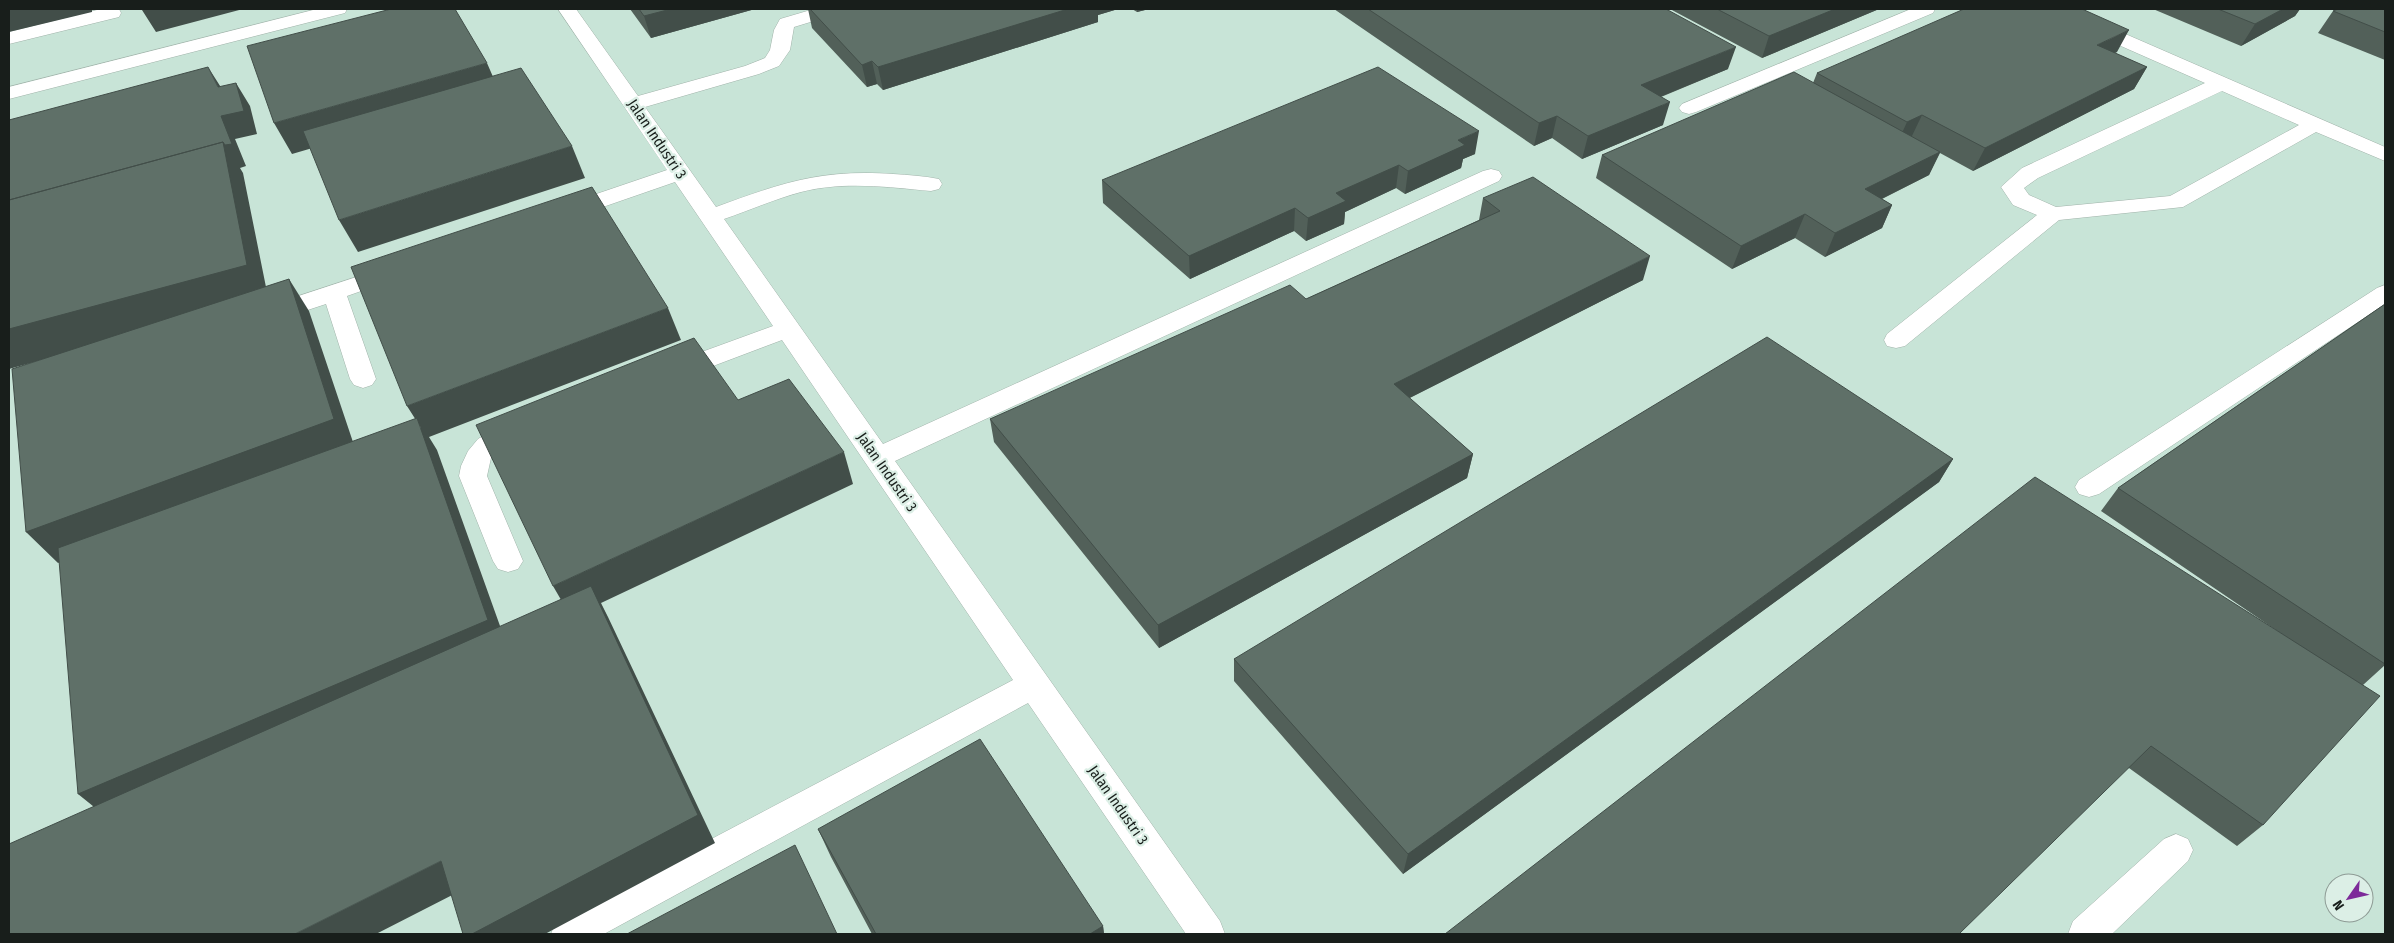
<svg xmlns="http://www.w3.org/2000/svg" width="2394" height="943" font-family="'Fira Sans Condensed',sans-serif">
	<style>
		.built { fill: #c8e4d7; fill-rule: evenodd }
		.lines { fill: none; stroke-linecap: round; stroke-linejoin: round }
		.minor-casing { stroke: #a1b3aa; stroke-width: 1 }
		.minor { fill: #fff; fill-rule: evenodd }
		.wall { fill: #526059 }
		.shaded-wall { fill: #424e49 }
		.building { fill: #5f7068; stroke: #424e49 }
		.labels { text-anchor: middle; stroke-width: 4.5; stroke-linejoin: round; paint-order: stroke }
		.street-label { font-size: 15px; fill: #181e1b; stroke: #dcefe6 }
	</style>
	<rect width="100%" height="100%" fill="#dcefe6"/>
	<path class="built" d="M9,9H2385V934H9ZM2334,883H2364V913H2334Z"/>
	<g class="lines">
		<g class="minor-casing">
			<path id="minor" d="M101,9H119L121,13L119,17L9,44V32Z
				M317,9H347L345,13L9,99V87Z
				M558,9H576L638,96L745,66L765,58L770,50L774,30L780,19L814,9H842L840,13L794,27L790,50L779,66L759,74L645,107L716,207C782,183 820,169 893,174C908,175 924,176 939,179L942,184L939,189L931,191C888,187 843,181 801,192C775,199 750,210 724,219L883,444L1483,171L1491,169L1499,171L1502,176L1499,181L895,461L1220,921L1225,934H1186L1028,703L604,934H551L556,921L1013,680L782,340L684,377L675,380L666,377L662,371L666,365L773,326L675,182L574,217L566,219L558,217L555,212L558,207L667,170Z
				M1911,9H1935L1933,13L1696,112L1689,114L1682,112L1679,108L1682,104Z
				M2044,9H2068L2385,147V161L2316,132L2183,207L2059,220L1905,346L1896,348L1887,346L1884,340L1887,334L2037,215L2013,205L2001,187L2022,168L2205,83L2046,13ZM2222,91L2299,125L2170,196L2056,207L2029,195L2024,188L2038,178Z
				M393,265L401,267L405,272L401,277L347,296L376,379L372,385L363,388L354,385L350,379L326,304L268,323L259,321L256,315L259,309Z
				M2385,285V304L2099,494L2089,497L2079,494L2075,487L2079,480L2377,288Z
				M520,421L529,423L533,430L529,437L504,448L491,458L487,476L523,561L518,569L508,572L498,569L493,561L459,476L461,466L468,451L478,439L493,430Z
				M2176,834L2188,839L2193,850L2188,861L2112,934H2068L2073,921L2164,839Z"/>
		</g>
		<use href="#minor" class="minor"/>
	</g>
	<path class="wall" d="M630,9H755L651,38Z
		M808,9H1118L1098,15V22L883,90L877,84L867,87L812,28Z
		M1132,9H1149L1137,12Z
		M1334,9H1666L1728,69L1661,97L1663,125L1582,159L1552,138L1534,146Z
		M1670,9H1879L1762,58Z
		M2153,9H2300L2295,16L2241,46Z
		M2385,9V60L2318,33L2333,11Z
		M2117,52L2114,53L2147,67L2134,89L1973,171L1940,153L1929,175L1882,199L1892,205L1882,228L1825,257L1795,238L1732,269L1596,178L1602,155L1813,83L1817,73Z
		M1475,154L1463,159L1461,168L1405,194L1396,188L1345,212L1344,224L1306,241L1294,231L1190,279L1103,203L1102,180Z
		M1483,198L1643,280L1409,398L1473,454L1467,478L1159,648L994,442L990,419L1306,299L1479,220Z
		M2385,304V665L2363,685L2263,825L2237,846L2129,768L1445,934L2289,639L2101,511L2118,488Z
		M1953,459L1939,482L1403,874L1234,681V659Z
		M818,829L1103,926L1104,934H872L831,857Z"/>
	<path class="shaded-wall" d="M9,9H92V12L9,32Z
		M147,9H243L156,32L142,10Z
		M671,9H755L651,38L644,16Z
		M1068,9H1118L1098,15V22L883,90L878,67Z
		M1137,9H1149L1137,12Z
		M1835,9H1879L1762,58L1769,36Z
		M2283,9H2300L2295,16L2241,46L2255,24Z
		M2129,30L2117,52L2085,67L2097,45Z
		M1736,47L1728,69L1635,107L1641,85Z
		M872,61L877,84L867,87L862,65Z
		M487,63L500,93L292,154L274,123Z
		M208,67L222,89L218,87Z
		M2147,67L2134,89L1973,171L1985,148Z
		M236,83L250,106L257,134L235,139L246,166L240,168L243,173L268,297L9,369V329L221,116Z
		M1670,102L1663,125L1582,159L1588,136Z
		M1922,115L1911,138L1897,144L1907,122Z
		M1557,116L1552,138L1534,146L1539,123Z
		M1479,131L1475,154L1463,159L1461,168L1405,194L1408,171L1458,140Z
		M572,146L585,178L358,252L339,220Z
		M1940,152L1929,175L1855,212L1865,189Z
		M1399,165L1396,188L1345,212L1344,224L1306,241L1308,218L1336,193Z
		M1892,205L1882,228L1825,257L1835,233Z
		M1295,208L1294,231L1190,279L1189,256Z
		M1805,214L1795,238L1732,269L1741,246Z
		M1650,256L1643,280L1390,408L1394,384Z
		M289,279L309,311L356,451L58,563L26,532Z
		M668,308L681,340L429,437L437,450L509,651L114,823L78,794L421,428L407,406Z
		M844,452L853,484L601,603L608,617L715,843L545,934H472L571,617L553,586Z
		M1473,454L1467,478L1159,648L1158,625Z
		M1953,459L1939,482L1403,874L1408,854Z
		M441,861L466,888L376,934H295Z
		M1103,926L1104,934H1090Z"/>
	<path class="building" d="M391,9H455L487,63L274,123L247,46Z
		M639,9H671L644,16Z
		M810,9H1068L878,67L872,61L862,65Z
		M1368,9H1666L1736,47L1641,85L1670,102L1588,136L1557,116L1539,123Z
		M1717,9H1835L1769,36Z
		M1964,9H2082L2129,30L2097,45L2147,67L1985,148L1922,115L1907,122L1817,73Z
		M2218,9H2283L2255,24Z
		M2338,9H2385V32L2333,11Z
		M208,67L218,87L236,83L244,111L221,116L232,144L225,145L223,142L9,200V120Z
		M1378,67L1479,131L1458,140L1465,145L1408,171L1399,165L1336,193L1346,201L1308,218L1295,208L1189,256L1102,180Z
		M521,68L572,146L339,220L303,131Z
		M1794,72L1940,152L1865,189L1892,205L1835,233L1805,214L1741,246L1602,155Z
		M223,142L247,265L9,329V200Z
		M1533,177L1650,256L1394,384L1473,454L1158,625L990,419L1290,285L1306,299L1500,211L1483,198Z
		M592,187L668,308L407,406L351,267Z
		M289,279L334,419L26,532L12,369Z
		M2385,304V664L2118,488Z
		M1767,337L1953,459L1408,854L1234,659Z
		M694,338L738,400L789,379L844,452L553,586L476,425Z
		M417,418L488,620L78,794L58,548Z
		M2035,477L2380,696L2263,825L2151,746L1959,934H1445Z
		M591,586L698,815L472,934H463L441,861L295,934H9V844Z
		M980,739L1103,926L1090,934H876L818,829Z
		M795,845L837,934H627Z"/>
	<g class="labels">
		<g class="street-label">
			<text transform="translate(657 139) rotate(56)" y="5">Jalan Industri 3</text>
			<text transform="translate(887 472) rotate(55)" y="5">Jalan Industri 3</text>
			<text transform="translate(1118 805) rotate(55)" y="5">Jalan Industri 3</text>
		</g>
	</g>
	<rect width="2394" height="943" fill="none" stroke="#181e1b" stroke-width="20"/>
	<g transform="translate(2349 898) rotate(236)"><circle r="24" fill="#dcefe6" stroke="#8e9b95"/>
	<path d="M0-4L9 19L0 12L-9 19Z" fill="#7d2a99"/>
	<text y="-8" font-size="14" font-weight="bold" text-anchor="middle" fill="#181e1b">N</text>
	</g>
</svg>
